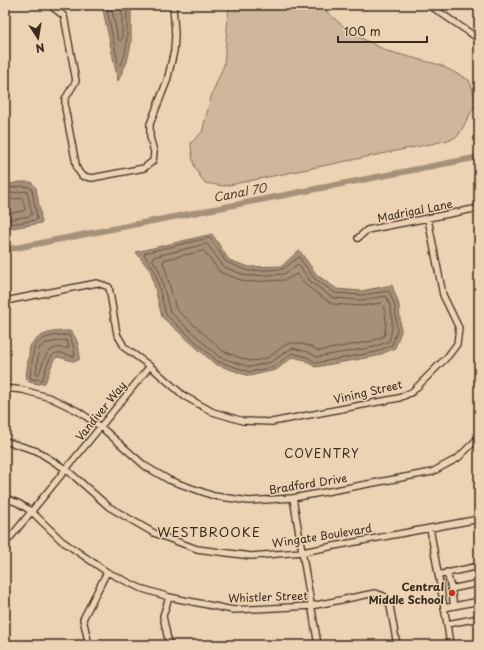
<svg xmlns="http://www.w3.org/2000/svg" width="484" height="650" font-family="'Playpen Sans',sans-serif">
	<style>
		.green { fill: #cfb79b; stroke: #85705c }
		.water { fill: #a69078; stroke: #7b6754 }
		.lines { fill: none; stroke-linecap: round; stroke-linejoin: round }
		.shore { stroke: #665342; stroke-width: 1 }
		.canal { stroke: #a69078; stroke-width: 6 }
		.minor-casing { stroke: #3b2a1e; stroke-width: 8 }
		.minor { stroke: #ebd3b3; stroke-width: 5.5 }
		.poi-dot { fill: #c8321e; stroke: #ebd3b3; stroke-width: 1.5 }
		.labels { text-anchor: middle; stroke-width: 3; stroke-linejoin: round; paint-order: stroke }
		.street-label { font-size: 11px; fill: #3b2a1e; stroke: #ebd3b3 }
		.poi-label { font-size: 11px; font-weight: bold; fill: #3b2a1e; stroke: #ebd3b3; text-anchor: end }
		.water-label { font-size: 12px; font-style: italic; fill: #503e30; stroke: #ebd3b3 }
		.neighbourhood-label { font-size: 12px; letter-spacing: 1px; fill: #3b2a1e; stroke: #ebd3b3 }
		.quarter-label { font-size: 13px; letter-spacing: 1px; fill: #3b2a1e; stroke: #ebd3b3 }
	</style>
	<rect width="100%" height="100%" fill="#ebd3b3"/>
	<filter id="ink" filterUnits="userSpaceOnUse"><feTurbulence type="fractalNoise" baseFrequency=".025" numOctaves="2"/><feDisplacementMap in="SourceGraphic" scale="8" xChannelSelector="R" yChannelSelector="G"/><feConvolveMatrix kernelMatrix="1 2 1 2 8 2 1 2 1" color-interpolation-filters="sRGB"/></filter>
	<g filter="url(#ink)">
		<path class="green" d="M229,5H319L351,33L387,51L440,65L469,80L477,102L458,136L450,140L224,186L205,183C193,168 192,161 191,143L202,132L212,94L224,65Z"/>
		<path class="water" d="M102,5H131V44L127,62L118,81Z
			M20,182H31L36,188L42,223L5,229V185Z
			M212,234L229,260L249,267L282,266L299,250L317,275L337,289L361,291L392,285L399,305L401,331L395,348L377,356L315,367L305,360L293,357L276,370L249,376L215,364L162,317L151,272L136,252Z
			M70,331C77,336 81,351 79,360L73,361L58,357L54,359L45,383L38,384L29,382L26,377L30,346C40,332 54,331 70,331Z"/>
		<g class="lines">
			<path class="shore" d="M106,5L118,63L120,65C130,55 126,19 127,5
				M111,5L118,39L120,41L122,39V5
				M5,189L21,186L30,187L32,190L37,218L36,220L5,225
				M5,194L27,191L32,214L30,216L5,220
				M5,200L22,198L25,209L23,211L5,214
				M209,238L211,239L226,262L248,271L283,269L299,257L314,278L335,293L361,295L389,291L395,306L397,330L392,345L376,352L316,363L307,357L292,353L274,367L250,372L217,361L166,315L155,271L144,255L145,253Z
				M207,244L224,267L247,276L284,274L298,264L311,282L333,298L361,300L386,296C393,309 394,327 389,341L374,347L317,357L308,352L292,348L271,362L250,367L219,357L170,312L159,270L152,259L154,257Z
				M204,251L220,272L246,282L285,280L297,274L308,287L332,304L361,306L381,303C387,312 387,327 384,336L372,341L319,351L310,346L297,343H290L285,345L269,357L259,360L250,361L235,356L223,351L176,309L165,268L163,263L164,260Z
				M64,335H69L73,344L75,356C70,357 65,353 60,353C47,352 47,371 42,380L31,379L30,376L34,348C41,336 51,336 64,335Z
				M64,340L67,341L69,348C65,349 60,347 56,348C44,351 43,364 39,374L36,375L39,348L44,344Z"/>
			<path class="canal" d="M5,250L479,157"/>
			<g class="minor-casing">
				<path id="minor" d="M50,5L64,16L76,81L65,99V108L77,169L82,176L92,178L144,168L153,161L154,152L150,137V124L167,81L174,51L175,35L173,5
					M429,5L479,39
					M358,238L367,230L479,208
					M5,301L97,283L109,287L117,334L125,348L150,366L184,396L213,412L243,421L272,422L399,398L412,392L448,356L457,344L459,328L443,295L428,219
					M5,388L23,390L51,398L78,411L101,427L145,466L169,480L214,496L249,501L293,498L432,472L458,458L479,437
					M5,441L37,451L67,470L109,507L154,533L197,549L251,556L302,552L479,519
					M5,498L18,503L31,511L62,541L107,572L140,588L169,597L233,610L311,606L375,593L384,596L390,606L397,645
					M293,498L318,645
					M430,528L447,624L479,618
					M5,544L150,366
					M447,572L451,589
					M438,575L479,566
					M454,606L451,589L479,583
					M444,608L479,601
					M447,624L450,645
					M89,645L83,619L107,572
					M169,645L163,616L169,597"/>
			</g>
			<use href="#minor" class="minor"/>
		</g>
	</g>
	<circle class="poi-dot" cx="452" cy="593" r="4"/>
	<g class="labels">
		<g class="street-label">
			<text transform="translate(415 211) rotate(-11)" y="4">Madrigal Lane</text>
			<text transform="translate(368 392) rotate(-13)" y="4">Vining Street</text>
			<text transform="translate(101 411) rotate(-51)" y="4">Vandiver Way</text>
			<text transform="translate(308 484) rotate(-9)" y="4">Bradford Drive</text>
			<text transform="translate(322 536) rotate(-9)" y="4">Wingate Boulevard</text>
			<text transform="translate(268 597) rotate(-2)" y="4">Whistler Street</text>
		</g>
		<g class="poi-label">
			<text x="444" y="591">Central<tspan x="444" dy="13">Middle School</tspan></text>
		</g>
		<g class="water-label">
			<text transform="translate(240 193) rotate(-11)" y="4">Canal 70</text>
		</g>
		<g class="neighbourhood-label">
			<text x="322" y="458">COVENTRY</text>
		</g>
		<g class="quarter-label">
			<text x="209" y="537">WESTBROOKE</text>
		</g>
	</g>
	<rect width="484" height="650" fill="none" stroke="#ebd3b3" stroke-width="20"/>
	<rect x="10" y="10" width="464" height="630" fill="none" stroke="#3b2a1e" stroke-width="1.5" filter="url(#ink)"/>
	<g transform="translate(38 38) rotate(168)" stroke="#ebd3b3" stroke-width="3" paint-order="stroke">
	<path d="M0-3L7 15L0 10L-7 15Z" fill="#3b2a1e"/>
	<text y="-6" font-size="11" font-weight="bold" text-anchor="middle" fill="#3b2a1e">N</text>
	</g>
	<path d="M338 36v6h89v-6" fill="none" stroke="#3b2a1e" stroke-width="2"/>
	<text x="344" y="36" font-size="12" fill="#3b2a1e" stroke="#ebd3b3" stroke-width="3" paint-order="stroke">100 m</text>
</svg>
